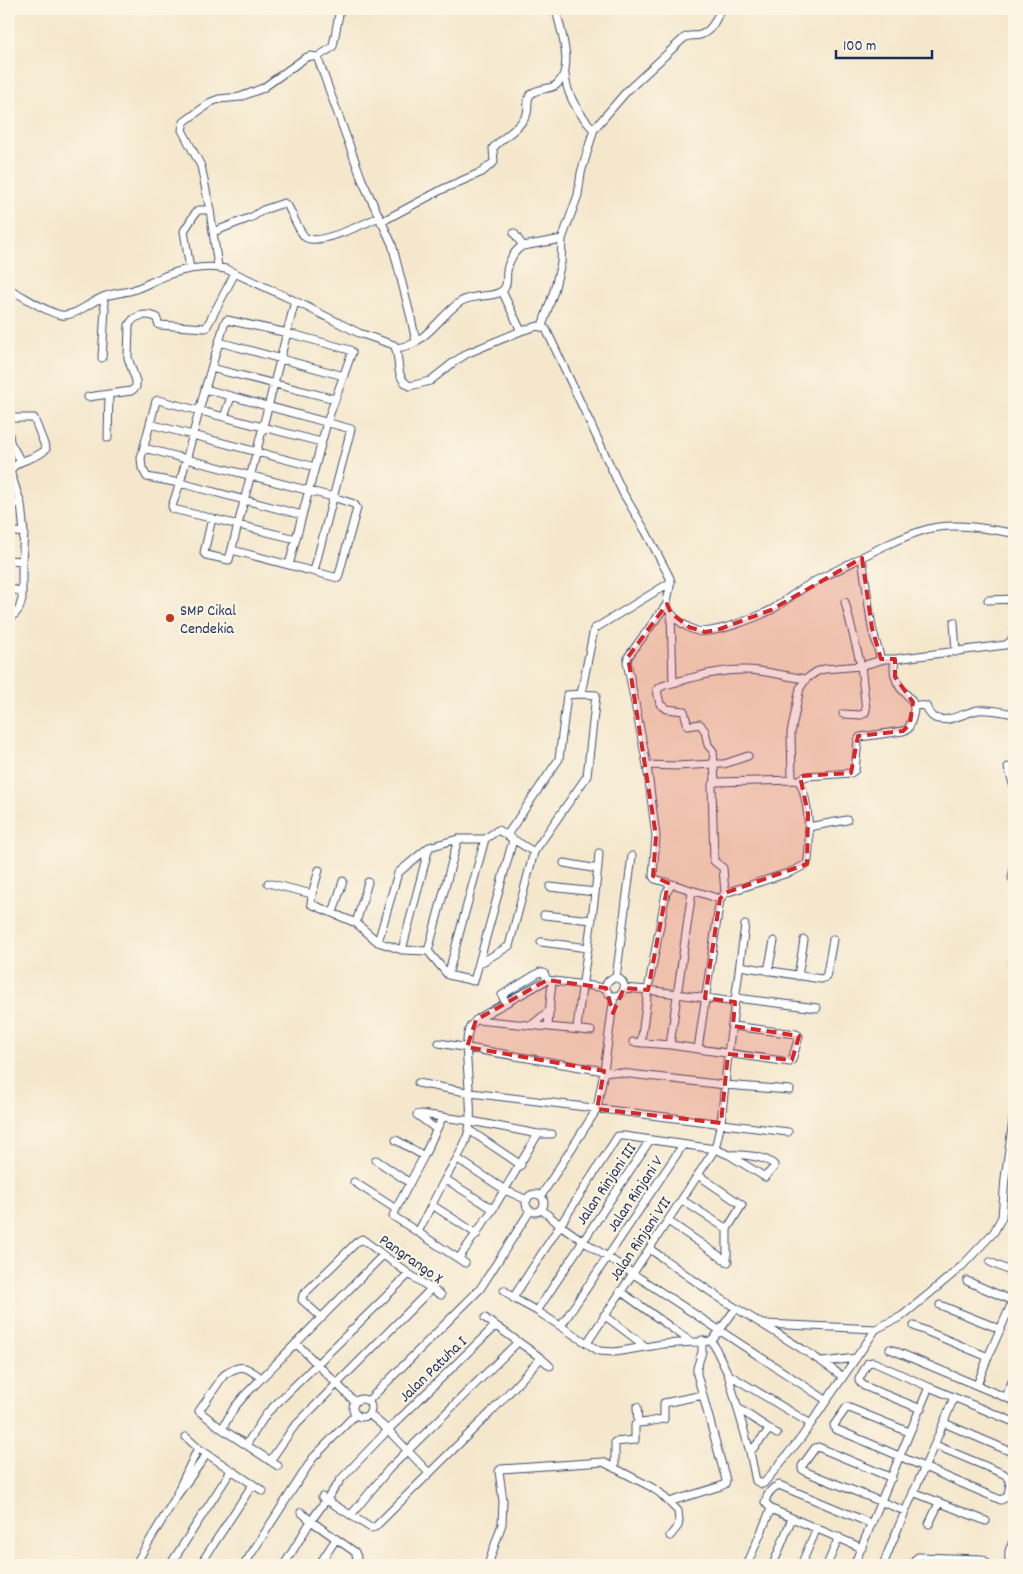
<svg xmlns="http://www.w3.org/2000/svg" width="1023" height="1574" font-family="Dekko,sans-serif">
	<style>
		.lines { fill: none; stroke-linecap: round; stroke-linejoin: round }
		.minor-casing { stroke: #3c4b6e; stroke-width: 9 }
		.minor { stroke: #fff; stroke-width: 7 }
		.marked { fill: #d62828; fill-opacity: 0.2; stroke: #d62828; stroke-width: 4; stroke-dasharray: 10 6; stroke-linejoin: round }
		.poi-dot { fill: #c8321e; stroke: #fcf5e5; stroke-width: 2 }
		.labels { text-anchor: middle; stroke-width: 4.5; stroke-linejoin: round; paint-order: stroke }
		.poi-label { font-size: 16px; fill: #1b2f5e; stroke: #fcf5e5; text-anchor: start }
		.street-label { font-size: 16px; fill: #1b2f5e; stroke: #fcf5e5 }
	</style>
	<rect width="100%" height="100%" fill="#fcf5e5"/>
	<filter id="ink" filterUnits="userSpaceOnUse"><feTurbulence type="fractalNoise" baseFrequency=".02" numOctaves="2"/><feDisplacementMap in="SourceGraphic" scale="10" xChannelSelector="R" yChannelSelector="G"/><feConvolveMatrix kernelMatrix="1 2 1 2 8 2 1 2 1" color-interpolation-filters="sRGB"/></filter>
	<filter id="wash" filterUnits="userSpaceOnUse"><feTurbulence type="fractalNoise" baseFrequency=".0096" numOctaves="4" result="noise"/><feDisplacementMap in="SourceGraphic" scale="20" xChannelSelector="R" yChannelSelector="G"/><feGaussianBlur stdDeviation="1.12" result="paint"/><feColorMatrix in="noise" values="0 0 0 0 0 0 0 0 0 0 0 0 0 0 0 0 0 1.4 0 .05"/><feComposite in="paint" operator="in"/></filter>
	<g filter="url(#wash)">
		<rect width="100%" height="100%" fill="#f4e7cc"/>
	</g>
	<g filter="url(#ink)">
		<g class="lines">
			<g class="minor-casing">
				<path id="minor" d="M340,9L333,46C329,52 320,52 318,59L362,180L392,244L411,318L416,342
					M565,74C566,95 580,115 594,130
					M210,210L213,232
					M381,222L443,189L482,172L494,162L493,148C503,137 519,129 526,116C530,109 525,100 531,94C537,88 549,90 556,85C576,69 560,30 556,9
					M514,233L523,246L562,239
					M218,267L213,232L252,217L263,210L284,203L288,206C292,214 299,231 305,237C316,247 366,223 379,217
					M190,269L184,231L196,212L199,210H210L201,166L182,130L184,122L211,102L219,99L240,97L263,88L305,58L310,56L318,57
					M9,289C22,295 47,313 61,315C75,317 90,302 103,297C113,293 123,293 133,290C142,287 149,283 158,279C177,270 205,264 226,269L295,301L359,333L394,345C402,359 393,377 410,386L430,381L454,362L468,353L521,331L538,326L546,329L623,493L646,532L670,578C672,587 667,595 667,604C667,615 687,628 697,631C713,635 758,617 773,609C788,599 801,588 817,580C853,563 889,540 928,529C955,522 986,529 1014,533
					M502,291L521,331
					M542,326L554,291L561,263L562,239L578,195L581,173L594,129L627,91L684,38C690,34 694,37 700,35C712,31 717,19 720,9
					M219,342L344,376
					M396,348C402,347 409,346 414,343C432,333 444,313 460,302C473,293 496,299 504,289C508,284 506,277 507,271C508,262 515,249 523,246
					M102,358L105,309L103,297
					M211,368L335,399
					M205,389L351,429L314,571
					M88,397L109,394
					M224,417L231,397
					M9,419L13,418H34L46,449C37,460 18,458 10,471L21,504L24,533L22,561V599L19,609L15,614L9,618
					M150,424L315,467
					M9,434L10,442L21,462
					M108,438L109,394L131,391L136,387V381L128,358L129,325C134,315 146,313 156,317L159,325L206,328L235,273
					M144,448L333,497L354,504L357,508L338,578L232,550
					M9,503L21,504
					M302,515L180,483L147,477L142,468L141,458L156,401L158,400L321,442
					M212,518L204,553L206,555L229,560L295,301
					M9,531L24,533
					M862,558L872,628L881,660
					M9,560L22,561
					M289,565L327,422L352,352L350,350L288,333L227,320L225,322L205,389L180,483L172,506L173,509L296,539
					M9,589L21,591
					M988,600L1014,599
					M667,604L628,657L627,662L647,765L656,836L653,876L655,879L672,884
					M671,613L673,683
					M954,622L956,652
					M914,705L926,706C928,709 929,714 932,716C944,726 965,712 978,710C990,709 1003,712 1014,714
					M843,714L861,715L865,713L866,710L861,666L845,602
					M647,765L676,766L714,764L713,751L708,745L705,731L700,724L688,726L684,711L667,709L660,704L657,690L662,686C693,677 727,667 759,671C775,673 790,677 806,679
					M1008,767L1014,787
					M792,780L791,733L800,688L806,679L816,672L824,669L861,666L885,659H895L1005,645C1012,642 1013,638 1014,630
					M798,780L807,776L851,773L855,770L858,740L860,737L903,731L908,729C925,693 901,701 895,676C893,670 894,665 895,659
					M715,782L714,764H724L748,756
					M808,827L847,820
					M507,835L559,759L567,695L581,694L594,629L671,582
					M485,839L448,975L474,981L513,840
					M564,863L598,869
					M1012,878L1014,869
					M268,883L312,894L319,870
					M550,887L595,892
					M312,894L311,904L356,923L378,942
					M333,913L343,881
					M544,915L592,920
					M356,923L368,882
					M541,942L588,948
					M402,950L378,942L398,873L429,847L458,839H485L498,830L534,852L587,776L596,695L581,694
					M428,951L402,950L429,847
					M479,964L509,946L534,852
					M740,966L821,979L826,977L827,973L833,939
					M1012,966L1014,958
					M768,971L774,941
					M448,975L428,951L458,839
					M798,976L804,940
					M616,978L632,856
					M606 987a9 9 0 1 1 18 0a9 9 0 1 1-18 0Z
					M624,988L648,990L735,1002
					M736,998L817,1008
					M505,1002L502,995L540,972L544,973L547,980
					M476,1020L591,1031
					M532,1025L550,1010
					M548,1026L552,981
					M577,1029C583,970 595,912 599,853
					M633,1042L670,1045L790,1062L792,1060L799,1036L796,1034L733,1026
					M439,1043L604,1071L725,1085L790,1090
					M641,1043L648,990L666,893L672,884L720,899
					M670,1045L692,891
					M698,1049L720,899L725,893L791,872L807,864C811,847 809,794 798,780L715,782L712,785L714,861L723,868L725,893
					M418,1083L471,1093L788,1132
					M417,1115L421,1114L471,1121L538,1134H552
					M417,1115L436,1129
					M442,1118L424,1156L396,1209L393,1216L465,1263
					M469,1130L521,1165
					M396,1140L424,1156
					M458,1159L505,1190L527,1200
					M376,1160L410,1183
					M698,1175L742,1205L727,1229V1261
					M445,1179L493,1209
					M354,1182L396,1209
					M526 1203a9 9 0 1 1 18 0a9 9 0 1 1-18 0Z
					M541,1196L597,1109L604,1071L614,996
					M682,1200L727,1229
					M432,1205L477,1234
					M542,1210L560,1225L583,1241L826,1400
					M668,1221L728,1262
					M418,1232C427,1215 435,1198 444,1181C454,1162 468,1145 470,1122C473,1097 461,1047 470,1027C473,1022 479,1018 484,1015L547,980L606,988
					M650,1249C678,1269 706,1290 736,1308C772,1331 809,1351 843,1377
					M459,1258L493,1209L538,1134
					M990,1262L1014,1273
					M967,1281L1013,1301
					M504,1290L513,1298L537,1311L599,1351L615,1352L663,1344L712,1341
					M620,1291L690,1341
					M513,1298L618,1136H624L715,1149L729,1155L765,1177L774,1167V1165C766,1156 741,1154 729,1155
					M940,1305L1000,1329
					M537,1311L650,1140
					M604,1315L645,1346
					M322,1318L302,1300L303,1295L357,1242L362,1239L409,1274L441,1295
					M485,1318L541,1358L550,1366
					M765,1324L876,1329
					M561,1326L683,1145
					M914,1326L988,1357
					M712,1341L728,1374L750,1452L756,1481L762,1484L764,1483L801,1438L876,1329L902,1316L930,1293L962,1266L994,1232L1002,1217L1005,1178L1014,1113
					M712,1341L736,1308
					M296,1343L355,1402
					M587,1343L715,1149L721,1123L728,1054L745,925
					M890,1349L1014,1401
					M823,1362L856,1358
					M728,1374L811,1424
					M261,1378C246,1366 241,1363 224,1375L199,1411L222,1429L278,1466
					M977,1385L988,1357L1014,1298
					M1006,1397L1014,1377
					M353 1408a9 9 0 1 1 18 0a9 9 0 1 1-18 0Z
					M368,1401L480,1289L530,1211
					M738,1408L777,1434
					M921,1409L864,1386L859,1381V1379L868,1363L873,1362L929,1387
					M369,1414L388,1430L429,1473
					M638,1423C647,1423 655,1420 664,1419V1403L703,1395
					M944,1423L1014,1453
					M222,1429L234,1408L244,1396L383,1255
					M909,1432L847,1407L834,1425L835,1429C890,1451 945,1477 1001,1500L1007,1497C1010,1488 1012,1480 1004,1474L935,1445
					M186,1437L198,1448L263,1491
					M246,1445L267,1413L409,1274
					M750,1452L770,1429
					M270,1461L293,1428L432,1288
					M615,1468V1442L635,1440V1425L638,1423L637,1407
					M892,1478L818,1447L815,1448L802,1466V1469L806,1472L905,1511
					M913,1492L986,1521
					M177,1493L198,1448
					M322,1497L371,1528L375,1527L491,1412L541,1358
					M669,1502L721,1486L725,1484L726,1480L697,1374V1368L702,1352V1340
					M771,1509L765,1502C767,1494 771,1488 779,1485L872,1524
					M301,1512L311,1521L355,1552L357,1557L354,1565
					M351,1515L389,1469L518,1342
					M929,1524L939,1503
					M135,1565L176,1497L207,1454
					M170,1565L231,1471
					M200,1565L253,1484
					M244,1565L313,1458L356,1414
					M284,1565L311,1521L342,1478L388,1430L495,1326
					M319,1565L336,1539
					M488,1565L502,1524L503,1501L499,1471L501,1469L603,1462L651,1487L660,1493L678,1511L679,1521L678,1526L670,1536
					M747,1565L771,1509L862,1548
					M773,1565L792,1518
					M801,1565L817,1528
					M827,1565L839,1537
					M854,1565L929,1387L1014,1422
					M883,1565C905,1508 932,1454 954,1397
					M915,1565V1560L918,1557L982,1559L986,1562V1565
					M1009,1565V1551L1014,1539"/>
			</g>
			<use href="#minor" class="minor"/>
		</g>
	</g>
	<path class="marked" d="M862,558L872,628L881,659H895V677L913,702L910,724L903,731L858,736L851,773L800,776L808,814L807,864L725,893L720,899L705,998L735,1002L733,1026L799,1036L792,1060L728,1054L721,1123L597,1109L604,1071L467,1047L476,1020L547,980L606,988L613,1013L624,988L648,990L668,883L653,876L656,836L628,657L667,604L671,613L689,627L705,632L717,630L771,610Z"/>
	<circle class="poi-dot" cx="170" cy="618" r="5"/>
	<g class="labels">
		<g class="poi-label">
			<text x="180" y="615">SMP Cikal<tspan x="180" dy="18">Cendekia</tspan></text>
		</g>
		<g class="street-label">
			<text transform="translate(605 1183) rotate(-56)" y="6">Jalan Rinjani III</text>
			<text transform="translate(634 1193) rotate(-56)" y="6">Jalan Rinjani V</text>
			<text transform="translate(639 1238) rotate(-56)" y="6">Jalan Rinjani VII</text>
			<text transform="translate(412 1258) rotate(35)" y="6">Pangrango X</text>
			<text transform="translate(432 1368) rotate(-44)" y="6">Jalan Patuha I</text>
		</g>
	</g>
	<rect width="1023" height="1574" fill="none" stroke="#fcf5e5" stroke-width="30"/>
	<path d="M836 50v8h96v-8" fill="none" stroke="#1b2f5e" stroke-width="2.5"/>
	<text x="843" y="50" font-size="15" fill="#1b2f5e" stroke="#fcf5e5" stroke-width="4" paint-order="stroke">100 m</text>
</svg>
